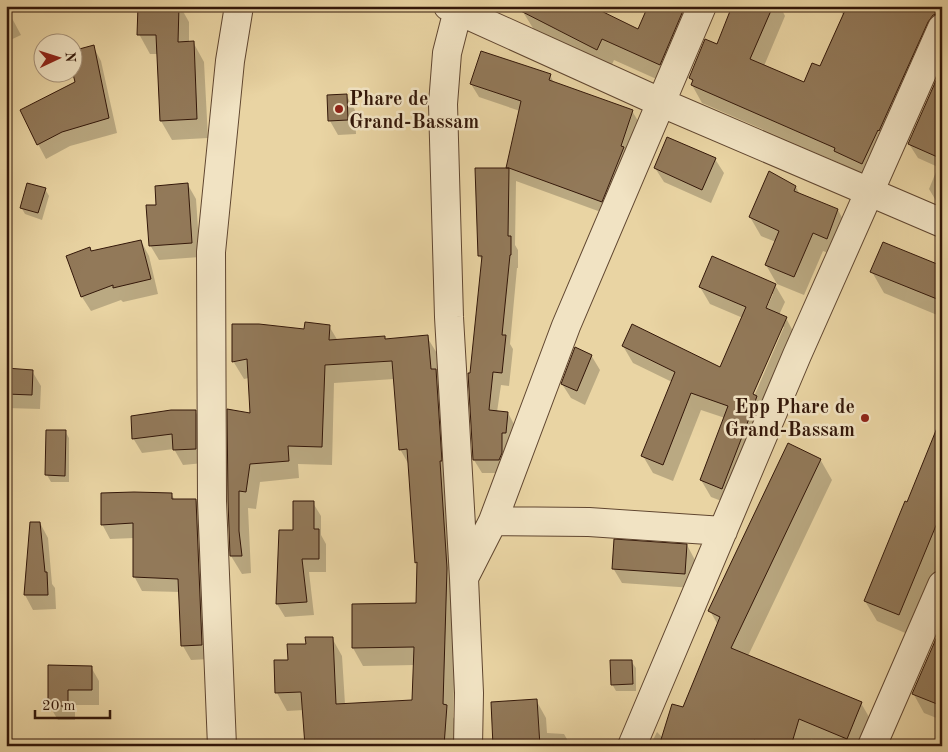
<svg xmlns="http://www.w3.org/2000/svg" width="948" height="752" font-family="'Old Standard TT',serif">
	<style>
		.shadow { fill: #0003; fill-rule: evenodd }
		.building { fill: #927959; stroke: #331709 }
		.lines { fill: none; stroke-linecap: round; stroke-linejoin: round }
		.minor-casing { stroke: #604630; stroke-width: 30 }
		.minor { stroke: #f1e3c3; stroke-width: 28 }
		.poi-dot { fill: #8f2418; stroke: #f1e3c3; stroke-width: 2 }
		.labels { text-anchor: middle; stroke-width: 5; stroke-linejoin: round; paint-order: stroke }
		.poi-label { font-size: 20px; font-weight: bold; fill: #331709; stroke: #f1e3c3; text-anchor: start }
	</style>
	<rect width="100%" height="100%" fill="#e9d4a3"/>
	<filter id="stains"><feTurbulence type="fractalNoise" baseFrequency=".004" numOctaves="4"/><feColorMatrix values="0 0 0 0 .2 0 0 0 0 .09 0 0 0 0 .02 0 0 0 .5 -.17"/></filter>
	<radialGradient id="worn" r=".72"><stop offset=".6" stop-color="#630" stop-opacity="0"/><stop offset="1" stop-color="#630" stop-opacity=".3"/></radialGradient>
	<path class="shadow" d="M139,6H180L189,22V43L193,42L204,62L208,138L172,140L161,121L158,54H150L139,34Z
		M649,6H706L672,86L614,60L609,71L536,33L523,12L638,30Z
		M734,6H780L785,16L764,66L804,84L821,68L844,17L838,6H942L898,112L872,181L845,168L842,164L702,103L692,85L693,83L690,77L717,46Z
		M6,7L21,35L6,42Z
		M93,46L101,61L117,133L70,146L46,159L38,144L76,83Z
		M942,70V206L938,204L929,189L938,167L918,158L909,144Z
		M550,75L554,83L632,111L640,124L609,215L516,181L515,245L518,250V268H517L510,344L513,349L509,386L501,385L497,412L508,413L515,426L506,473H482L474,460L469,374H472L482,261L479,255L509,170L508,167L520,111L479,97L471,84Z
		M346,95L355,110L356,134L338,135L330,121Z
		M715,159L724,173L711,203L664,182L655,168Z
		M188,185L196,199L200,257L159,260L150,245L157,206Z
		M796,187L800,195L838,210L848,229L838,257L823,251L804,295L777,284L766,265L776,242L761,236L750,217Z
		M45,189L49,196L42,220L25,214L21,207Z
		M141,241L149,256L158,294L123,302L121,300L91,311L82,297L68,256L91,253Z
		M942,267V317L884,293L872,272Z
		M775,285L785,302L779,315L786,318L795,335L732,505L711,497L701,480L725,418L701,410L673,481L653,473L643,456L672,382L633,363L623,346L721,369L743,318L710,304L700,287ZM770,294H773L764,314L762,313ZM781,327H784L752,401L750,400Z
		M329,326L338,341L384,338L386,340L427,337L438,355L457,587L453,717L457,724L455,746H306L304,710L287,711L277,693L289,661L307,646L332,638L342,656L345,704L413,701L415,665L363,666L353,648L417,604L418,566L416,562L409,465L400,449L394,379L334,383L332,465L298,464L299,478L260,482L256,509L248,508L251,573L242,574L231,556L229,501L251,414L249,378L244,379L233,361L305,330Z
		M591,355L600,370L585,405L571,398L562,384Z
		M6,369L32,371L41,386L40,409L6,408Z
		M195,411L204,426V463L183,465L174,449L142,453L133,438Z
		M942,418V559L910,635L877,621L865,601L908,504Z
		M65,431L69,438V482H51L47,475Z
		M820,459L832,480L748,656L861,703L873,724L864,746H827L811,739L809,746H650L657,732L663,738L683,709L718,625L710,611Z
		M171,494L175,500H196L204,514L210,659L191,660L183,646L180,592L142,591L134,576V538L110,539L102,524Z
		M313,503L321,516V535L326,544V572H309L314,615L285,617L277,604L294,531Z
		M31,523H40L48,538L52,584L55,588L56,609L33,610L25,595Z
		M687,545L695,560L693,588L622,583L613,568Z
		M942,629V724L939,719L924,713L913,693Z
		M631,661L636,668V691H616L612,684Z
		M91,667L99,681V705H75V720H58L49,705Z
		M536,700L546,718L547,733L564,734L571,746H494Z"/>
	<path class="building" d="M138,6H179L178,42L194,41L197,119L160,121L156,35H137Z
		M511,6H591L638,29L648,6H685L660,65L602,39L597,50Z
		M732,6H773L750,59L804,82L812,63L820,66L847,6H942V13L933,15L928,22L879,131L878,130L862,164L834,151L835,148L691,85L693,80L689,78L705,39L717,44Z
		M94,45L109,118L62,132L37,145L20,110L75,82L72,70V51Z
		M481,51L551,74L549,80L633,110L621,146L624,147L602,202L509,168L508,236H511V255H510L502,335H506L502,373L493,372L489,410L508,412L506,433H502V453L499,460H473L468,373H470L482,256H478L475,168H509H506L521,101L470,84Z
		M942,67V159L908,144Z
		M347,94L348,120L328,121L327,95Z
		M667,137L716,158L702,190L654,168Z
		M769,171L796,186L794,191L838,209L827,239L813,233L794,277L765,265L779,231L749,217Z
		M27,183L46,188L38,213L20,208Z
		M188,183L192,243L149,246L146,205H156L155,186Z
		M141,240L151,279L113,288V285L81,297L66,256L90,247L91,251Z
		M883,242L942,266V301L870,272Z
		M712,256L776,284L766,308L787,317L753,394L757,396L750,416L722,489L700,480L728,406L691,393L663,465L641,456L675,372L622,346L632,324L720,367L746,307L699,287Z
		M305,322L330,325L329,340L385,336V339L428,335L431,369H436L442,461H440L447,568L443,704L447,705L444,746H305L301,692L275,693L274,660H288L287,644H306L305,637H333L336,704L412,700L414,647L352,648V604L416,603L417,562L415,563L407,449L399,450L392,361L325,365L322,447L288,446L289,461L250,464L246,492L239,491V531L242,556H230L228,501L227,409L250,413L247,359L232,362V324H259L304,329Z
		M575,347L592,355L577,391L561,384Z
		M6,368L33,370L32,395L6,394Z
		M171,410H196V449L173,450L172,434L132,439L131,416Z
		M941,418L942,511L899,615L864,601L905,501L907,502Z
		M46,430H66L65,476L45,475Z
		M788,443L821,459L731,648L862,702L847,739L799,719L791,746H772L754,740L752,746H659L672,704L683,707L720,617L708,611Z
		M134,492L172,493V499H196L202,645L181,646L178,579L133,577V523L101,525V493Z
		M293,501H314V529H319V559H302L307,602L276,604L279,530H293Z
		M30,522H40L45,572H47L48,595H24Z
		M614,539L687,544L685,574L612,569Z
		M942,625V706L912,694Z
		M610,660H632L633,684L611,685Z
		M48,665L92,666V690H68V706H48Z
		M537,699L540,746H493L491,702Z"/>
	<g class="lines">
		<g class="minor-casing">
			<path id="minor" d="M448,6L662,103L942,223
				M459,6L447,53L443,104L449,317L464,578L493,521L566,326L702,6
				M493,521L589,522L723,531
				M464,578L469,693L468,746
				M222,746L212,501L211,252L230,61L239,6
				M632,746L797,355L942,28
				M872,746L942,585"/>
		</g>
		<use href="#minor" class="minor"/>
	</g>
	<g class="poi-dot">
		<circle cx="339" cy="109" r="5"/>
		<circle cx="865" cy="418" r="5"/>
	</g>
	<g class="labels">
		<g class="poi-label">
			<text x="349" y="105">Phare de<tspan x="349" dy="23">Grand-Bassam</tspan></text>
			<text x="855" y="413" text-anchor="end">Epp Phare de<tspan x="855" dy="23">Grand-Bassam</tspan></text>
		</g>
	</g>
	<rect width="948" height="752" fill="none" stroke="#e9d4a3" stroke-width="25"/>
	<rect x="8" y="8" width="933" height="737" fill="none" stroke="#331709" stroke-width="2.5"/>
	<rect x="12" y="12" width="923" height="727" fill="none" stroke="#331709"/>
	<g transform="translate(58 58) rotate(86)"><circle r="24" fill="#f1e3c3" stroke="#a59179"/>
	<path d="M0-4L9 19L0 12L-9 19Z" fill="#8f2418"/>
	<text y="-8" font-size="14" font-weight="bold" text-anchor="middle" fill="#331709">N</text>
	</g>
	<path d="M35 710v8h75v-8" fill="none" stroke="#331709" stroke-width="2.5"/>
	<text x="42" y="710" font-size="15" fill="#331709" stroke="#f1e3c3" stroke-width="4" paint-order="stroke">20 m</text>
	<rect width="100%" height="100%" filter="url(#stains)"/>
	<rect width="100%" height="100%" fill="url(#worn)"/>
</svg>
